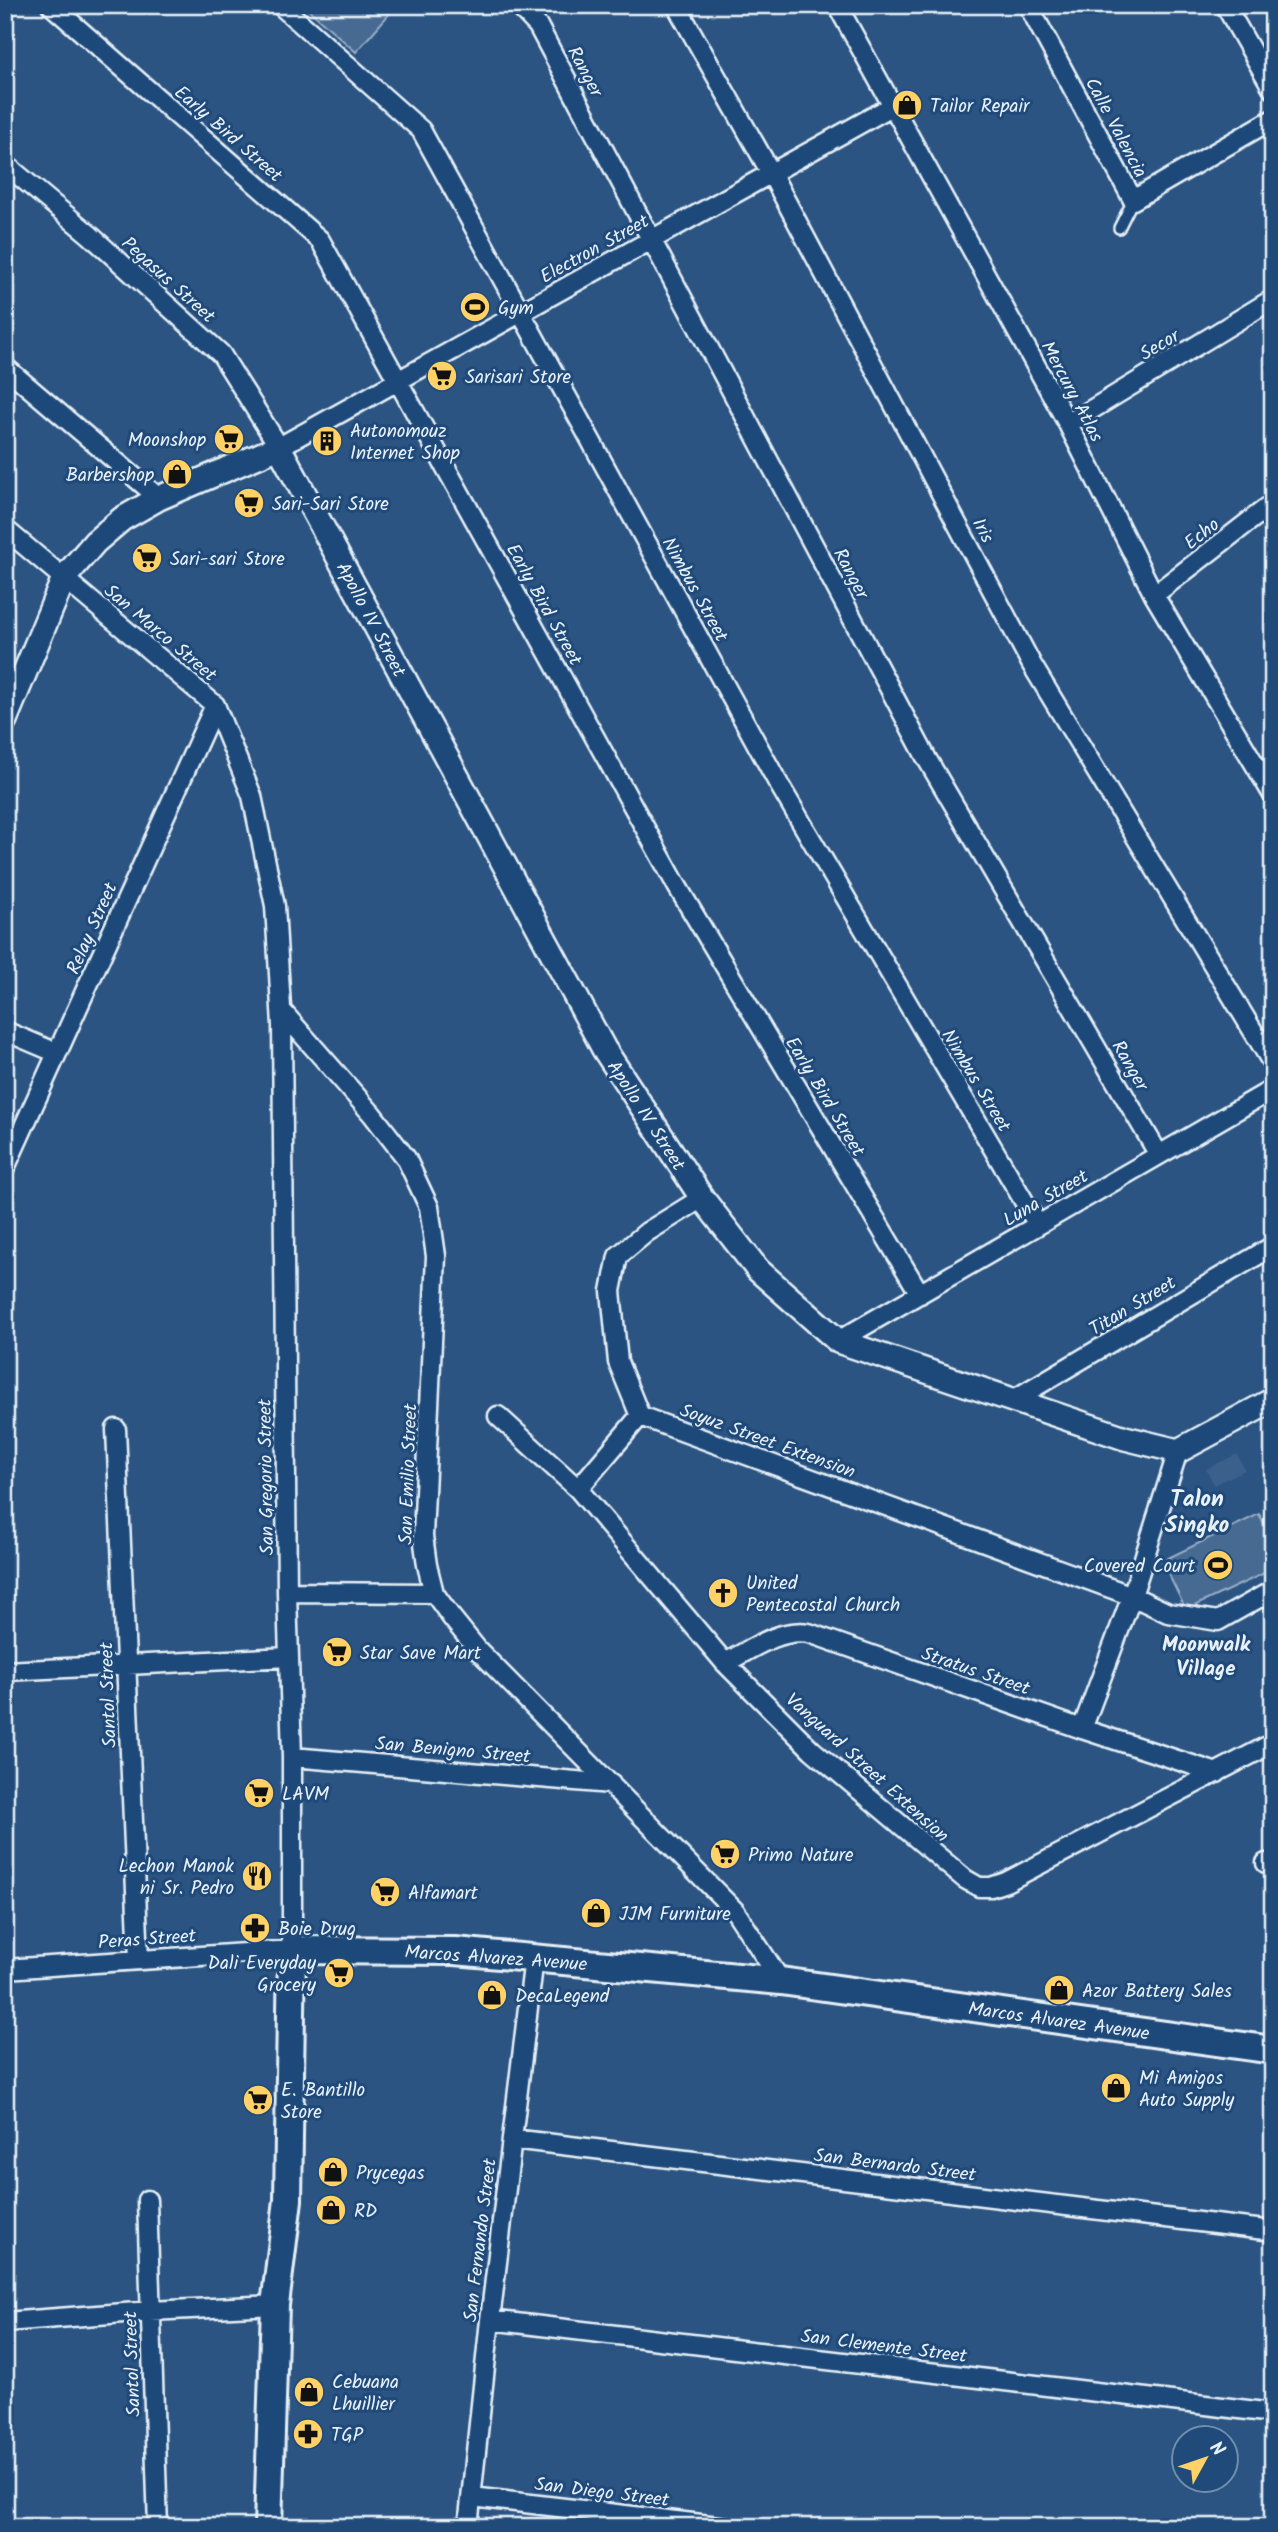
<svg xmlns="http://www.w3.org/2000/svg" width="1278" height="2532" font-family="Kalam,sans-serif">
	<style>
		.built { fill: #3a608b }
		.green { fill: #476b93; stroke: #98aec6; stroke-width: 2 }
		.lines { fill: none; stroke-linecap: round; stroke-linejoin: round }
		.service-casing { stroke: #e8f1f8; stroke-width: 14 }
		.minor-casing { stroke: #e8f1f8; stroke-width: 23 }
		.tertiary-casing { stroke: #e8f1f8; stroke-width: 28 }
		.secondary-casing { stroke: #e8f1f8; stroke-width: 32 }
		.service { stroke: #1f4a7a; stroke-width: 9 }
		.minor { stroke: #1f4a7a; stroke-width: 18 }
		.tertiary { stroke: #1f4a7a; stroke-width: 23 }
		.secondary { stroke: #1f4a7a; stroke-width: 26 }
		.labels { text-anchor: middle; stroke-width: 6; stroke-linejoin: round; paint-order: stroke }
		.street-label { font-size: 19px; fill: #e8f1f8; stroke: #1f4a7a }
		.poi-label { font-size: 19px; fill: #e8f1f8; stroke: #1f4a7a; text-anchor: start }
		.neighbourhood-label { font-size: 21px; font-weight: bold; fill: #e8f1f8; stroke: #1f4a7a }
		.quarter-label { font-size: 23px; font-weight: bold; fill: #e8f1f8; stroke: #1f4a7a }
	</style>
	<rect width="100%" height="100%" fill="#2b5482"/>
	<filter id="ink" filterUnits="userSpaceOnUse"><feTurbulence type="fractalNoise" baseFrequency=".0143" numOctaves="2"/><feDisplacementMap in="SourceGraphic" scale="14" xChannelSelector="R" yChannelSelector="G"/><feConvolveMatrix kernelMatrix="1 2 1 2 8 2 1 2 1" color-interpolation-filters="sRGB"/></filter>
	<g filter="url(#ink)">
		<path class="built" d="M1237,1454L1245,1470L1214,1485L1206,1469Z"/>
		<path class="green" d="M313,5H397L356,52L309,10Z
			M1259,1514L1273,1541V1569L1186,1610L1162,1561Z"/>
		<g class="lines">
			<g class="service-casing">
				<path id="service" d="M1119,228L1133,200"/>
			</g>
			<g class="minor-casing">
				<path id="minor" d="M51,5L320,240L677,886L920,1294
					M280,5L421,130L777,781L1038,1225
					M518,5L538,26L927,759L1159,1155
					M676,5L771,173L1032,665L1273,1064
					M837,5L1068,424L1154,595L1273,795
					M1028,5L1133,200L1273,119
					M1225,5L1273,89
					M5,164L90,235L221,354L279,447L892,106
					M5,367L159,498
					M1068,424L1268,302L1273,303
					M5,529L215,705L252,796L275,906L282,1025L287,1592L292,1757V1950L5,1969
					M1154,595L1273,503
					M281,1010L372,1114L406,1158L429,1207L436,1256L423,1536L427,1565L434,1593L452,1618L477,1649L735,1911L781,1981
					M5,1031L57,1053
					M5,1168L215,705
					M702,1198L647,1232L618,1256L611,1291L618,1362L640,1416L1132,1596L1168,1613L1218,1621L1273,1590
					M838,1341L1273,1089
					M1013,1400L1273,1246
					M498,1416L578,1489L725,1663L812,1750L965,1879L979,1887H991L1006,1882L1273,1743
					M116,1429L139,1960
					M578,1489L640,1416
					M287,1592L434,1593
					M725,1663C750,1650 780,1628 809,1633L1082,1729L1217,1773
					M5,1671L289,1657
					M1082,1729L1132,1596L1178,1451
					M292,1757L611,1784
					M1266,1863L1273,1864
					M512,2139L1273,2231
					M147,2200L158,2527
					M490,2320L1273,2413
					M5,2322L150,2311L275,2305
					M472,2497L727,2527
					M468,2527L490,2320L534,1958"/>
			</g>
			<g class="tertiary-casing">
				<path id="tertiary" d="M5,720L64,578L95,542L122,519L159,498L279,447L604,1049L702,1198L758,1270L838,1341L1125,1438L1178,1451L1273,1400"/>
			</g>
			<g class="secondary-casing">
				<path id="secondary" d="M268,2527L275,2305L288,2200L292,1950L455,1951L781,1981L1273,2050"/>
			</g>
			<use href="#service" class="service"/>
			<use href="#minor" class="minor"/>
			<use href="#tertiary" class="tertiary"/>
			<use href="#secondary" class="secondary"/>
		</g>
	</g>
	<defs>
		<g id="shop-disc" transform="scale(1.575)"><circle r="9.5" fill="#ffd166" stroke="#1f4a7a"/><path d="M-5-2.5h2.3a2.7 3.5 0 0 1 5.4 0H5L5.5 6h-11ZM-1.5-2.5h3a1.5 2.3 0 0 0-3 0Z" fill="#111"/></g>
		<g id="stadium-disc" transform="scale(1.575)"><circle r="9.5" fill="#ffd166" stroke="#1f4a7a"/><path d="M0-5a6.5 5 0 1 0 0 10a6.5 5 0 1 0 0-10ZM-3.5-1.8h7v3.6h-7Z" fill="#111"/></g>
		<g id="supermarket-disc" transform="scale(1.575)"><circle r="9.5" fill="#ffd166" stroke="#1f4a7a"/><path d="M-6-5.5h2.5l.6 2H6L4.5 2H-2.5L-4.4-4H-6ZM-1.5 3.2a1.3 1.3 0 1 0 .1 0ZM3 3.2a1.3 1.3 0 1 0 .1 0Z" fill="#111"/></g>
		<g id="building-disc" transform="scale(1.575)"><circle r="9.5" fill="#ffd166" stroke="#1f4a7a"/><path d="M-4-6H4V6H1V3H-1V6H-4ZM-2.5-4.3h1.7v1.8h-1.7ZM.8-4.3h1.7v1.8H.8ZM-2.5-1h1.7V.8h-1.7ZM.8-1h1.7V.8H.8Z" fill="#111"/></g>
		<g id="church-disc" transform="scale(1.575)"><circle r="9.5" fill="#ffd166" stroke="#1f4a7a"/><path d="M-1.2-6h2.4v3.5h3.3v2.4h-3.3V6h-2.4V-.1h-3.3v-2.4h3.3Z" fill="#111"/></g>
		<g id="restaurant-disc" transform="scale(1.575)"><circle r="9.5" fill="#ffd166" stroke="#1f4a7a"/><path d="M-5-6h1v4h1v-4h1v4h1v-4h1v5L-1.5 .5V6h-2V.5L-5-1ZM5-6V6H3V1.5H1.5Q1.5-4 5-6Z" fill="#111"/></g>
		<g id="pharmacy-disc" transform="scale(1.575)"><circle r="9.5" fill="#ffd166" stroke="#1f4a7a"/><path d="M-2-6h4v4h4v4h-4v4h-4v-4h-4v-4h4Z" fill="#111"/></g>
	</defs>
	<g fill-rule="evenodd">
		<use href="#shop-disc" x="907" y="105"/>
		<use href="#stadium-disc" x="475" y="307"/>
		<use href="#supermarket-disc" x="442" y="376"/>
		<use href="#supermarket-disc" x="229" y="439"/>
		<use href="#building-disc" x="327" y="441"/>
		<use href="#shop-disc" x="177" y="474"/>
		<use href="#supermarket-disc" x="249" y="503"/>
		<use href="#supermarket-disc" x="147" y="558"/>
		<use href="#stadium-disc" x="1218" y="1565"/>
		<use href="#church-disc" x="723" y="1593"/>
		<use href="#supermarket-disc" x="337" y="1652"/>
		<use href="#supermarket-disc" x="259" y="1793"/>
		<use href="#supermarket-disc" x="725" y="1854"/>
		<use href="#restaurant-disc" x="257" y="1876"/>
		<use href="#supermarket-disc" x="385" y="1892"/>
		<use href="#shop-disc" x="596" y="1913"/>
		<use href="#pharmacy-disc" x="255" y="1928"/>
		<use href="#supermarket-disc" x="339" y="1973"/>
		<use href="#shop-disc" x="1059" y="1990"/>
		<use href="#shop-disc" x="492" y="1995"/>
		<use href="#shop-disc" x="1116" y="2088"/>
		<use href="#supermarket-disc" x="258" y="2100"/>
		<use href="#shop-disc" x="333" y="2172"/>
		<use href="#shop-disc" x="331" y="2210"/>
		<use href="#shop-disc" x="309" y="2392"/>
		<use href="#pharmacy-disc" x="308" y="2434"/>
	</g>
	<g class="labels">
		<g class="street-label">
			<text transform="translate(586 71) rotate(62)" y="7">Ranger</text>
			<text transform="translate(1117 127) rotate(62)" y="7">Calle Valencia</text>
			<text transform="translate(229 133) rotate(41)" y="7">Early Bird Street</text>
			<text transform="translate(594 248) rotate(-29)" y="7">Electron Street</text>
			<text transform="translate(169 279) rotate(42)" y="7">Pegasus Street</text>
			<text transform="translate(1159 344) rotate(-31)" y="7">Secor</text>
			<text transform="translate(1073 391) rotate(62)" y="7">Mercury Atlas</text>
			<text transform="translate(984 530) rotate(62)" y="7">Iris</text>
			<text transform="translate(1201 533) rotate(-38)" y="7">Echo</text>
			<text transform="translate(852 573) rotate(62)" y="7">Ranger</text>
			<text transform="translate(696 589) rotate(61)" y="7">Nimbus Street</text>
			<text transform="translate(545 604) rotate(61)" y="7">Early Bird Street</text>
			<text transform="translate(372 619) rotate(62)" y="7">Apollo IV Street</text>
			<text transform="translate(161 632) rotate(40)" y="7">San Marco Street</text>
			<text transform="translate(91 928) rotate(-66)" y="7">Relay Street</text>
			<text transform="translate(1131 1065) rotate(60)" y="7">Ranger</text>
			<text transform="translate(977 1080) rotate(59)" y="7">Nimbus Street</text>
			<text transform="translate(826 1096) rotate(59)" y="7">Early Bird Street</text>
			<text transform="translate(647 1115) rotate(57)" y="7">Apollo IV Street</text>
			<text transform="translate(1045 1197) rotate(-30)" y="7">Luna Street</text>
			<text transform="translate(1132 1305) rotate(-31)" y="7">Titan Street</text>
			<text transform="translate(768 1440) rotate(20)" y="7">Soyuz Street Extension</text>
			<text transform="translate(407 1474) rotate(-88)" y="7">San Emilio Street</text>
			<text transform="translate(265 1477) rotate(-91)" y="7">San Gregorio Street</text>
			<text transform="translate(976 1670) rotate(19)" y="7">Stratus Street</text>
			<text transform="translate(107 1695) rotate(-92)" y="7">Santol Street</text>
			<text transform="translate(453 1749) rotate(5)" y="7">San Benigno Street</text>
			<text transform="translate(868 1767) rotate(42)" y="7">Vanguard Street Extension</text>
			<text transform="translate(147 1938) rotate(-4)" y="7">Peras Street</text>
			<text transform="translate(496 1957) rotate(4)" y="7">Marcos Alvarez Avenue</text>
			<text transform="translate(1059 2020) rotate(8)" y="7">Marcos Alvarez Avenue</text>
			<text transform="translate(895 2164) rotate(7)" y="7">San Bernardo Street</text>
			<text transform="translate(479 2240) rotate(-83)" y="7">San Fernando Street</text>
			<text transform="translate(884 2345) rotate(7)" y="7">San Clemente Street</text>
			<text transform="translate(131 2364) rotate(-92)" y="7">Santol Street</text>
			<text transform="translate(602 2491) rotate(7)" y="7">San Diego Street</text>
		</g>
		<g class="poi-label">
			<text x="930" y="112">Tailor Repair</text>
			<text x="498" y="314">Gym</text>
			<text x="465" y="383">Sarisari Store</text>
			<text x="350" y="437">Autonomouz<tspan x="350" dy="22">Internet Shop</tspan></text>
			<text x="206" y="446" text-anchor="end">Moonshop</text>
			<text x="154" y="481" text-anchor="end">Barbershop</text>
			<text x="272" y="510">Sari-Sari Store</text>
			<text x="170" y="565">Sari-sari Store</text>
			<text x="1195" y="1572" text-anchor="end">Covered Court</text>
			<text x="746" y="1589">United<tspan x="746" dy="22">Pentecostal Church</tspan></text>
			<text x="360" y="1659">Star Save Mart</text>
			<text x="282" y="1800">LAVM</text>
			<text x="748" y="1861">Primo Nature</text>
			<text x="234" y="1872" text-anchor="end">Lechon Manok<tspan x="234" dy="22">ni Sr. Pedro</tspan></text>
			<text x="408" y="1899">Alfamart</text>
			<text x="619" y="1920">JJM Furniture</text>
			<text x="278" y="1935">Boie Drug</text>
			<text x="316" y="1969" text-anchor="end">Dali Everyday<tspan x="316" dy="22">Grocery</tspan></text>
			<text x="1082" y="1997">Azor Battery Sales</text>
			<text x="515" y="2002">DecaLegend</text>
			<text x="1139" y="2084">Mi Amigos<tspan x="1139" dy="22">Auto Supply</tspan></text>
			<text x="281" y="2096">E. Bantillo<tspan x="281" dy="22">Store</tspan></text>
			<text x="356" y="2179">Prycegas</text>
			<text x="354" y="2217">RD</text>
			<text x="332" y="2388">Cebuana<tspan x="332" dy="22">Lhuillier</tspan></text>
			<text x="331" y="2441">TGP</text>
		</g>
		<g class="neighbourhood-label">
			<text x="1206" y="1651">Moonwalk<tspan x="1206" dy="24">Village</tspan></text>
		</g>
		<g class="quarter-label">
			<text x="1197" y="1506">Talon<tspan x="1197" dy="26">Singko</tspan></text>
		</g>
	</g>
	<rect width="1278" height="2532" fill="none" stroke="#1f4a7a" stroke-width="28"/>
	<rect x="14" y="14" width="1250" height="2504" fill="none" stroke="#e8f1f8" stroke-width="2.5" filter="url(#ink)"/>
	<g transform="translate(1205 2459) rotate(50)"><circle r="33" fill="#1f4a7a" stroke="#6f8dac" stroke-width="2"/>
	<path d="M0-5L12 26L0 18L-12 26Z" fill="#ffd166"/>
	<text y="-10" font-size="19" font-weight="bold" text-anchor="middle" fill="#e8f1f8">N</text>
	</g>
</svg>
